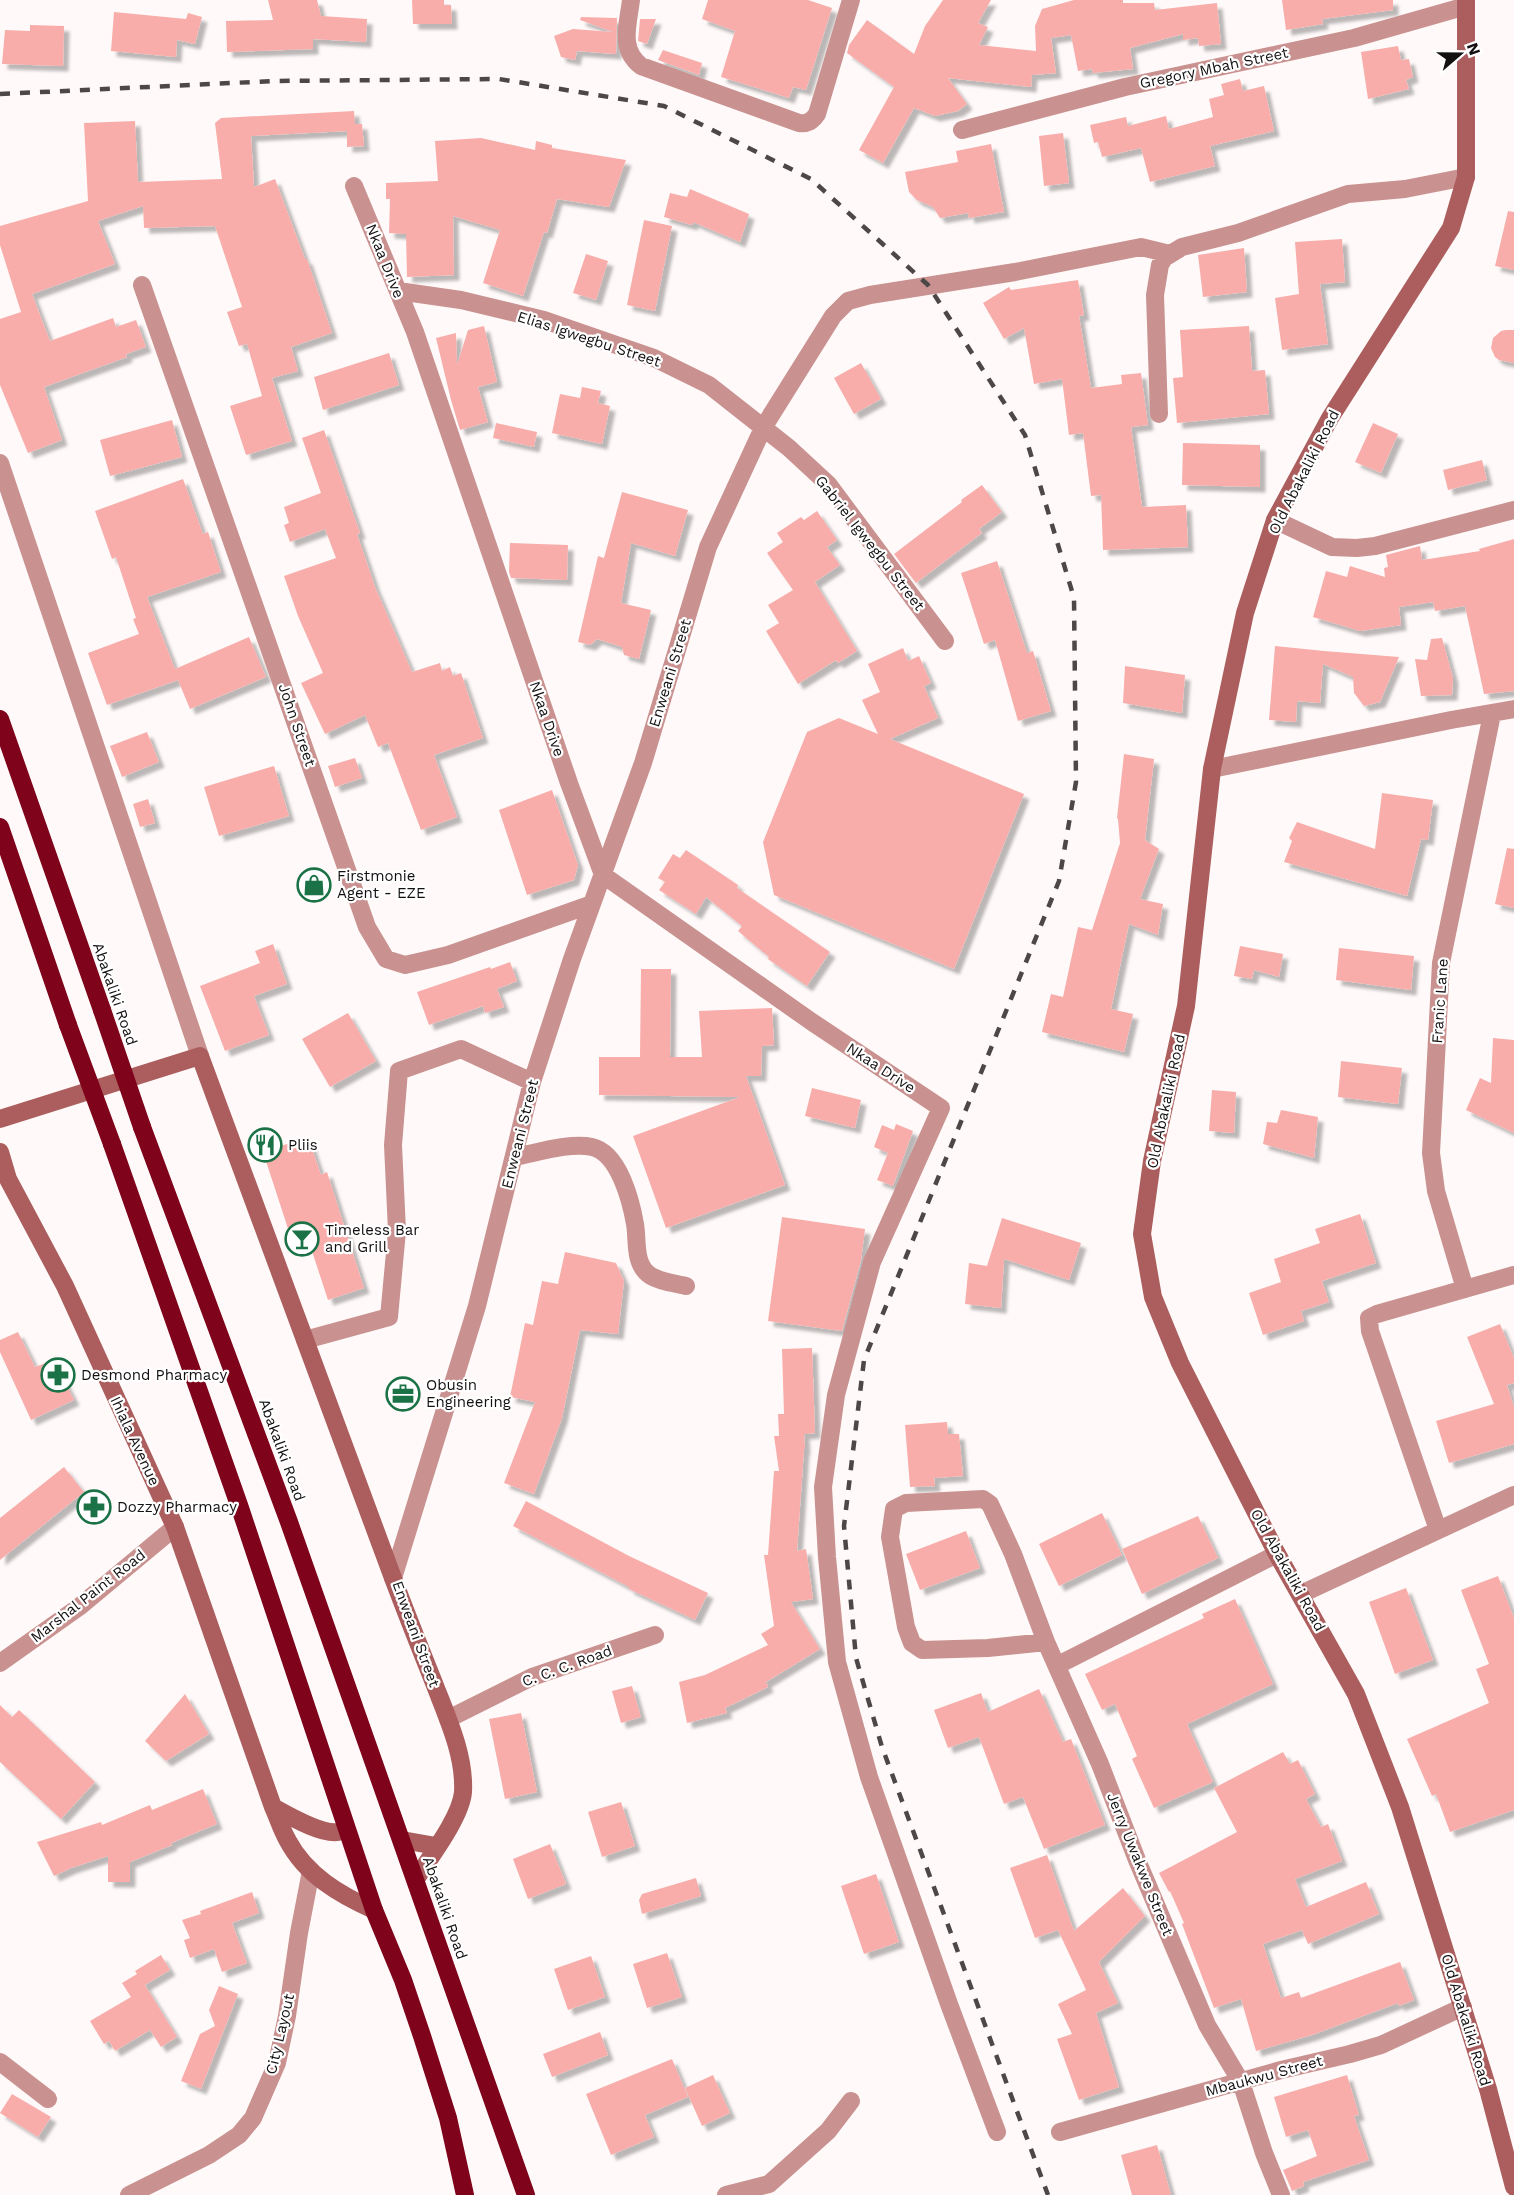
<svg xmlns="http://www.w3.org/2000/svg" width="1514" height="2195" font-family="'Work Sans',sans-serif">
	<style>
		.building { fill: #f8adab; filter: url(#shadow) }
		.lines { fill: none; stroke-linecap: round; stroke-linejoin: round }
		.street { stroke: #c99290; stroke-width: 18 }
		.secondary { stroke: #ab5e5d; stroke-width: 18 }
		.highway { stroke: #7e031b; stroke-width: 18 }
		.rail { stroke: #4b4847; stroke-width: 4.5; stroke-dasharray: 10 10; stroke-linecap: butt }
		.highway-bridge { stroke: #7e031b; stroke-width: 18 }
		.labels { text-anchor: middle; stroke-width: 4.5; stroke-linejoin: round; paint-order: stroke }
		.street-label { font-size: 15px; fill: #131010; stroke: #fff }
		.poi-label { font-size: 15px; fill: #131010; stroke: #fff; text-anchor: start }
	</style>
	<defs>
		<filter id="shadow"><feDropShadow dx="5.5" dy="5.5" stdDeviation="1.5" flood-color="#0004"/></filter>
	</defs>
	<rect width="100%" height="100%" fill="#fffaf9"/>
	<path class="building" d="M268,0H317L321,16L367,19L366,42L313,39V49L227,52L226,21L273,20Z
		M412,0H444V5H451L452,24H413Z
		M708,0H808L832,8L806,90L793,87L789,98L721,77L735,31L702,19Z
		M943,0H991L978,23L988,27L979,45L1036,51L1035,26L1042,9L1074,0H1123V3H1154L1155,10L1217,3L1221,44L1199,46L1198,38L1183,40V34L1130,48L1133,69L1093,73L1092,69L1078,71L1071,35L1051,38L1056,73L1032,75L1031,87L948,78L967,104L958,111L935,116L914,108L883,163L859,150L894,87L847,53L849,45L867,20L914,54L925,26Z
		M1282,0H1393V10L1322,19L1323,24L1286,30Z
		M114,12L186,19L188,13L202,17L195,44L177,40L176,57L111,51Z
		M581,17L617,18L616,54L577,51L575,60L561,57L554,36L573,29L613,32L580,20Z
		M640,19H656L647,44L638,41Z
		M30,25L64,26L63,66L2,64L5,30L30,31Z
		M1398,46L1401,60L1409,59L1413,77L1406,80L1409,89L1368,99L1361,52Z
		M663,50L702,63L699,75L658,60Z
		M1240,79L1243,91L1264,86L1274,131L1210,146L1215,166L1150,182L1141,148L1102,157L1098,142L1094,143L1090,125L1126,117L1128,126L1166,116L1169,129L1213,117L1209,99L1224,95L1221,84Z
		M354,111L355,124H362L364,146L347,147V131L251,136L254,187L275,179L305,259H307L332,333L291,347L298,371L272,378L292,441L246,455L230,406L262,396L247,344L239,346L227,312L242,307L215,226L144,228L143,206L98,221L115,264L32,294L50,341L113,318L116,327L136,320L146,347L126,354L127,357L44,387L62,440L28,453L0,385V319L21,312L0,245V226L88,201L84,123L135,121L138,182L222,179L215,123L221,118Z
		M1063,133L1069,183L1044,186L1039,136Z
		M481,138L535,150L536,141L552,145V148L626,160L609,207L557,199L547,233L544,232L523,296L483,283L500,230L453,216L454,275L407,277L406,234L389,233L390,199H386V183L438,181L435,141Z
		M991,144L1004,212L969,218L968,213L940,218L933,207L917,200L909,192L905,172L958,162L956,151Z
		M690,189L749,214L740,242L693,222L692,225L664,217L670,193L687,197Z
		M1508,211L1514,212V270L1495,266Z
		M644,220L672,226L655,311L627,305Z
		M1342,239L1345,282L1320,284L1328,344L1282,350L1275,298L1299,294L1295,242Z
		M1244,248L1247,292L1203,297L1198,255Z
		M586,254L608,261L596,300L573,293Z
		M1078,280L1084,315L1079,316L1091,388L1122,384L1121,375L1141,373L1148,425L1131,427L1142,507L1186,505L1188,547L1103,550L1101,495L1091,496L1083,433L1069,435L1062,379L1034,384L1024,328L1004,339L983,303L1009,287L1011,290Z
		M484,326L497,382L478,387L488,422L460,430L451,400L436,338L456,333L457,365L468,330Z
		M1249,326L1252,371L1265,370L1269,414L1177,423L1173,378L1183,377L1180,330Z
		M1506,330H1514V363L1499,360L1495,357L1491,348L1493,338L1501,331Z
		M389,353L399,385L323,410L314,377Z
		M861,363L881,399L854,414L834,378Z
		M582,387L601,391L598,403L610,406L602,444L552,433L560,394L580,398Z
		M172,420L182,457L110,476L100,440Z
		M496,423L537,432L534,447L493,438Z
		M1373,423L1398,434L1381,473L1355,462Z
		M324,430L360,533L357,534L375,587L412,672L440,663L442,671L450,667L453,676L461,673L483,738L434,755L457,817L421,830L388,743L378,747L365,715L325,734L301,683L323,673L298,616L284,576L336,558L325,529L290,542L284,525L289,523L284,507L321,493L302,438Z
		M1183,443L1260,445V487L1182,485Z
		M1482,460L1487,480L1448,490L1443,470Z
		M183,479L203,534L208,532L221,572L147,597L175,669L249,637L266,677L190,709L178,680L107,705L88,653L139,634L133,619L136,618L116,557L112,559L95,511Z
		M982,485L1002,512L979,529L982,533L916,583L894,554L962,502L961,500Z
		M622,492L688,510L675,556L631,543L621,603L651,610L639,659L624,655L622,647L597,639L590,645L578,642L598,556L604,558Z
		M817,511L837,540L827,547L840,565L815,582L857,651L838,663L836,660L798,684L766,631L779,623L768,605L793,590L767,553L783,542L777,533L801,517L804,520Z
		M1514,539V691L1484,694L1465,606L1435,611L1433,602L1399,607L1401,625L1360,631L1313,617L1326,571L1347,577L1350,566L1385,577L1384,568L1388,567L1386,555L1420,546L1422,560L1480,551L1479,549Z
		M510,543L568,545L567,580L511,578L509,572Z
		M997,561L1027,653L1033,651L1051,711L1018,721L995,640L984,644L961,573Z
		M1442,638L1453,678L1452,695L1421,696L1415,659L1427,660L1431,639Z
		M1275,646L1324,651L1399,657L1380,702L1364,706L1354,693L1353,677L1323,664L1320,703L1297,701L1296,722L1269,720Z
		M903,648L908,661L919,656L931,683L924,686L938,718L890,739L1024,794L954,969L774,895L763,842L807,732L839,718L878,734L862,700L880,692L868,664Z
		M1125,666L1185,675L1182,713L1123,703Z
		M147,732L159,762L122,777L110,746Z
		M1124,754L1154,759L1145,840L1159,849L1140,899L1163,904L1158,935L1129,924L1111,1009L1133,1014L1124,1052L1042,1032L1051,994L1063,997L1078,927L1092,930L1120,843L1118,819L1117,818Z
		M355,758L362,778L335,787L328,766Z
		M274,766L289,816L219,836L204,787Z
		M552,790L578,865L574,880L527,895L499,810Z
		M1382,793L1433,800L1428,840L1421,839L1407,896L1284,862L1292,841L1289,838L1297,822L1375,849Z
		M148,799L155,823L140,827L133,804Z
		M1507,848L1514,849V908L1495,904Z
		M686,850L738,885L737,888L830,952L807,986L768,959L769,957L738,931L742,926L706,897L696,914L659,890L665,882L658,878L673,854L680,858Z
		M273,944L287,984L254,996L269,1035L225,1051L200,986L260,963L255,951Z
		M1240,946L1283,954L1279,977L1254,970L1252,979L1234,976Z
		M1339,948L1414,956L1411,990L1336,980Z
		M510,962L517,981L497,989L504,1007L485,1013L483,1006L429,1025L417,992L490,967L491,969Z
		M641,969H671L670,1057H702L699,1011L772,1008L774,1045L762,1046L761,1076H746L785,1185L666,1228L633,1136L740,1097L599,1095V1057H640Z
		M348,1013L376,1061L330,1087L302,1039Z
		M1493,1038L1514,1040V1133L1466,1110L1480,1078L1491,1083Z
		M1341,1061L1402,1068L1398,1104L1338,1097Z
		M812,1088L861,1100L855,1128L805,1116Z
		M1212,1090L1236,1092L1234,1133L1209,1131Z
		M1281,1110L1318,1117L1314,1158L1263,1144L1267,1122L1277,1123Z
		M896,1124L913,1131L893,1186L877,1180L888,1153L874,1147L882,1125L894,1130Z
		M308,1137L321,1175L327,1172L364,1288L328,1300L309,1242L294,1247L263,1152Z
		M1360,1214L1376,1263L1322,1281L1329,1302L1301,1311L1304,1321L1263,1335L1249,1293L1281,1282L1274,1259L1320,1243L1315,1229Z
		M782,1217L865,1229L861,1260L842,1331L768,1321Z
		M1002,1218L1081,1243L1069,1280L1004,1259L1001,1308L965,1304L969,1263L987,1266Z
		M565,1252L616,1263L624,1281L618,1334L580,1330L562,1418L534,1494L504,1483L535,1402L510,1397L525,1323L533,1325L542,1281L558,1284Z
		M1500,1324L1514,1358V1383L1507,1385L1514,1407V1444L1449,1463L1436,1421L1494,1404L1467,1337Z
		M18,1332L35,1367L54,1360L74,1400L31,1420L0,1352V1340Z
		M812,1348L815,1433L804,1434L805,1449H804L797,1551L806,1549L813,1599L791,1602L820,1649L766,1682L768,1687L725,1708L727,1713L687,1723L679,1682L705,1675L768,1645L761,1634L774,1626L764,1555H768L774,1471H779L774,1436H779L778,1414H784L782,1349Z
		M947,1422L948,1434H959L963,1476L934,1478L935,1486L910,1487L905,1425Z
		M64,1467L84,1492L0,1560V1518Z
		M526,1501L629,1556L708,1593L695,1620L629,1589V1587L513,1526Z
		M1102,1513L1122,1555L1059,1586L1039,1544Z
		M1198,1516L1218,1558L1142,1594L1122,1549Z
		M966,1531L980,1568L920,1590L906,1554Z
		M1498,1576L1514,1618V1810L1450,1832L1436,1794L1432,1796L1407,1739L1489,1703L1476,1669L1489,1664L1461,1590Z
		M1406,1588L1433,1660L1395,1674L1369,1602Z
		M1235,1599L1273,1684L1187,1724L1213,1782L1154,1808L1132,1759L1137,1756L1115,1704L1102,1710L1085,1674L1204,1618L1202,1614Z
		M632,1686L641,1717L621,1723L612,1691Z
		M1039,1689L1063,1742L1071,1739L1105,1825L1044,1849L1023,1797L1004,1804L979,1737L948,1748L934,1710L981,1693L988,1712Z
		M185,1694L209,1734L166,1761L145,1741Z
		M0,1705L12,1717L19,1710L95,1782L61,1819L0,1762Z
		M521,1713L537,1792L505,1799L489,1719Z
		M1283,1752L1290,1764L1298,1760L1315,1794L1306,1799L1321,1827L1328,1824L1342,1861L1295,1879L1306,1907L1366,1882L1379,1914L1308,1944L1302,1930L1263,1944L1281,1998L1299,1992L1301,1998L1400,1962L1414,2000L1399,2006L1398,2003L1312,2035L1256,2051L1241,1999L1214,2008L1182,1924L1184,1923L1170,1891L1169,1892L1159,1873L1237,1832L1214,1788Z
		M203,1789L217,1824L171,1843L172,1845L130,1862V1882H108V1856L71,1868L54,1876L37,1842L101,1822L102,1825L150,1805L152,1810Z
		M621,1802L635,1846L602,1857L588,1812Z
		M550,1844L566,1884L528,1899L513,1859Z
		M1047,1855L1074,1931L1123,1888L1145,1916L1099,1962L1118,2003L1096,2013L1119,2087L1079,2100L1057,2039L1072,2034L1058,2004L1086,1990L1058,1930L1035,1938L1010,1868Z
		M876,1874L899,1942L864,1954L841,1886Z
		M696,1878L701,1896L642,1914L639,1900L642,1894Z
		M252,1892L259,1913L232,1923L247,1963L222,1972L214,1949L190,1958L184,1940L190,1938L182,1920L201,1914L200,1911Z
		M667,1953L682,1997L647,2008L633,1964Z
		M161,1955L170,1970L145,1985L177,2037L161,2047L150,2030L115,2051L109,2041L104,2044L90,2021L131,1997L122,1983L137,1974L135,1971Z
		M591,1956L605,1997L568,2010L554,1969Z
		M219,1986L238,1994L201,2089L181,2081L200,2034L215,2026L209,2010Z
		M600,2032L608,2055L552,2077L543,2054Z
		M672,2059L688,2097L645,2115L654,2137L611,2155L586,2094Z
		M713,2075L730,2113L702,2126L685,2088Z
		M1347,2075L1359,2115L1354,2116L1369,2160L1303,2182L1304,2186L1292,2191L1283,2170L1317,2156L1308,2130L1286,2137L1274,2097Z
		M12,2094L51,2117L38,2137L0,2113Z
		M1157,2145L1171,2195H1132L1121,2155Z"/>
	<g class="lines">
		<path class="street" d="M631,0C628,25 619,49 641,66L799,123C808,124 812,121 817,114L851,0
			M962,130L1125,87L1354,38L1466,6
			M354,186L415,332L569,783L603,875L812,1022L941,1108L872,1262L836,1395L823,1487L827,1557L837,1662L869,1777L949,2004L997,2132
			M142,285L367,927L386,959L405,965L448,955L592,904
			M398,291L461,300L544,320L654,358L709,385L789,448L828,484L945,641
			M1159,414L1155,295L1160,265L1164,258L1182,247L1238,233L1348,194L1405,189L1466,177
			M0,463L200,1056
			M1275,520L1332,547L1357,548L1375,546L1514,510
			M1212,769L1451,720L1514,709
			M514,1157C536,1153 570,1142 592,1147C619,1153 631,1201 635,1224C638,1240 633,1265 651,1276C661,1282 674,1283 686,1286
			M1465,1289L1436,1191L1431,1153L1441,963L1492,714
			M305,1340L389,1317L397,1231L393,1145L399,1071L461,1049L532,1082
			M1438,1530L1370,1331L1369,1318L1377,1314L1514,1275
			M393,1578L477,1306L532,1082L572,959L643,763L708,547L763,428L833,316L848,301L870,295L1015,272L1141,247L1170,254
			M1301,1594L1514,1495
			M1046,1642L988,1648L922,1650L912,1643L906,1627L890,1537L894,1509L906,1503L983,1499L990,1504L1013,1554L1046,1642L1100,1764L1137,1860L1207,2025L1241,2082L1264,2153L1281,2195
			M0,1663L79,1607L175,1527
			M1058,1665L1277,1554
			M448,1719L532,1677L655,1635
			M0,2062L48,2099
			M1060,2132L1281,2070L1350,2054L1381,2045L1463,2007
			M129,2195L209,2155L239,2135L253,2118L277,2063L287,2016L299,1933L311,1871
			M726,2195L769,2184L828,2131L851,2101"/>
		<path class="secondary" d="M1466,0V177L1451,228L1330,418L1275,520L1245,613L1212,769L1186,1006L1152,1161L1142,1234L1153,1297L1180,1363L1277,1554L1356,1694L1400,1807L1488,2089L1514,2187
			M0,1119L200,1056C264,1230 328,1404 393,1578C406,1613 420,1648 434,1683C447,1717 465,1755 463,1792C461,1817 430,1857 416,1879
			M0,1152L8,1179L65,1286L175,1527L273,1807C278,1818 282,1831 288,1841C306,1875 340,1895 374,1910
			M273,1807C288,1815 321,1835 338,1832C338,1832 346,1828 346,1828
			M402,1840L436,1846"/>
		<path class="highway" d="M0,719L102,1010
			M0,827L68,1025
			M142,1127L289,1522L526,2195
			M112,1144L239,1505L374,1910L403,1980L422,2036L448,2118L465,2195"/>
		<path class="rail" d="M0,94L274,81L499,79L664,106L811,179L928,285L1025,435L1074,598L1076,782L1059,881L864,1360L844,1526L856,1658L882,1747L1048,2195"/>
		<path class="highway-bridge" d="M102,1010L142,1127
			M68,1025L112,1144"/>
	</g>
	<defs>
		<g id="shop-ring" transform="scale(1.725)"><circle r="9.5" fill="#fff" stroke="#1a7246" stroke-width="1.5"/><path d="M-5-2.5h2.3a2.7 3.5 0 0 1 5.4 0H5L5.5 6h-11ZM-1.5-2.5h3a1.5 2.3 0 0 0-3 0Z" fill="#1a7246"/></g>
		<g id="restaurant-ring" transform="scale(1.725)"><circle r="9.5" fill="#fff" stroke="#1a7246" stroke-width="1.5"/><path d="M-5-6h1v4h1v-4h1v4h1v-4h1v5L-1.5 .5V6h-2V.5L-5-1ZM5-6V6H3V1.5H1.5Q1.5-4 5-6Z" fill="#1a7246"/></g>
		<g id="bar-ring" transform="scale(1.725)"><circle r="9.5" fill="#fff" stroke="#1a7246" stroke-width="1.5"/><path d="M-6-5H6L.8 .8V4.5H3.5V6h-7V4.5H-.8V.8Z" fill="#1a7246"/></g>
		<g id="pharmacy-ring" transform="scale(1.725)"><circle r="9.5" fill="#fff" stroke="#1a7246" stroke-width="1.5"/><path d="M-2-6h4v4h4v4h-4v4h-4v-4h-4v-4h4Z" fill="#1a7246"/></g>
		<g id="office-ring" transform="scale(1.725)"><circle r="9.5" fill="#fff" stroke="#1a7246" stroke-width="1.5"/><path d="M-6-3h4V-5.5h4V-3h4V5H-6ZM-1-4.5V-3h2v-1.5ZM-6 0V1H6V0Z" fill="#1a7246"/></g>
	</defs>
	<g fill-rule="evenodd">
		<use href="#shop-ring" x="314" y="885"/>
		<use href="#restaurant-ring" x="265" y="1145"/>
		<use href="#bar-ring" x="302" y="1239"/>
		<use href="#pharmacy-ring" x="58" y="1375"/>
		<use href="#office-ring" x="403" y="1394"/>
		<use href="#pharmacy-ring" x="94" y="1507"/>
	</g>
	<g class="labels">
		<g class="street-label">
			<text transform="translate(1214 68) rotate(-12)" y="5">Gregory Mbah Street</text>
			<text transform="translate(385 261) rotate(68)" y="5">Nkaa Drive</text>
			<text transform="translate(589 339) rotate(18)" y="5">Elias Igwegbu Street</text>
			<text transform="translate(1304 472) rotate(-63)" y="5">Old Abakaliki Road</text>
			<text transform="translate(870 543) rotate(52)" y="5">Gabriel Igwegbu Street</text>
			<text transform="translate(670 673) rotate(-73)" y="5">Enweani Street</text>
			<text transform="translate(547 719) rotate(71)" y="5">Nkaa Drive</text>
			<text transform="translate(297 725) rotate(71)" y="5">John Street</text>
			<text transform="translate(115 994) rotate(71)" y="5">Abakaliki Road</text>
			<text transform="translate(1440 1001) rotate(-86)" y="5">Franic Lane</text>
			<text transform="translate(881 1068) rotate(33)" y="5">Nkaa Drive</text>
			<text transform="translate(1166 1101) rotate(-78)" y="5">Old Abakaliki Road</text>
			<text transform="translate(520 1134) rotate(-76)" y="5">Enweani Street</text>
			<text transform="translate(135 1441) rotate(65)" y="5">Ihiala Avenue</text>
			<text transform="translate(282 1450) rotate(70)" y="5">Abakaliki Road</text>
			<text transform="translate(1288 1570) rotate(61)" y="5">Old Abakaliki Road</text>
			<text transform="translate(88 1596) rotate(-38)" y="5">Marshal Paint Road</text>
			<text transform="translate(416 1634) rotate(70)" y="5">Enweani Street</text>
			<text transform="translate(567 1666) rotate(-20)" y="5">C. C. C. Road</text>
			<text transform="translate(1140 1864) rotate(68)" y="5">Jerry Uwakwe Street</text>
			<text transform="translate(445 1908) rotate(71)" y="5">Abakaliki Road</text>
			<text transform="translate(1466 2020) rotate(73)" y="5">Old Abakaliki Road</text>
			<text transform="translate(280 2034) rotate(-77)" y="5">City Layout</text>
			<text transform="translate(1264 2076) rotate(-15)" y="5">Mbaukwu Street</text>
		</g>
		<g class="poi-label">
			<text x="337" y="881">Firstmonie<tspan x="337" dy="17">Agent - EZE</tspan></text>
			<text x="288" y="1150">Pliis</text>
			<text x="325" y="1235">Timeless Bar<tspan x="325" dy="17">and Grill</tspan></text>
			<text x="81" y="1380">Desmond Pharmacy</text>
			<text x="426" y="1390">Obusin<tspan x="426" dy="17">Engineering</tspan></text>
			<text x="117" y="1512">Dozzy Pharmacy</text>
		</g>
	</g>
	<g transform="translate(1460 54) rotate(70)" stroke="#ffffff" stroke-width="4.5" paint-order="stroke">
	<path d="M0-4.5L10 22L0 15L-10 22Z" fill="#131010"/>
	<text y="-9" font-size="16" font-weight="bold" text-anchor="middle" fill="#131010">N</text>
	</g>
</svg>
